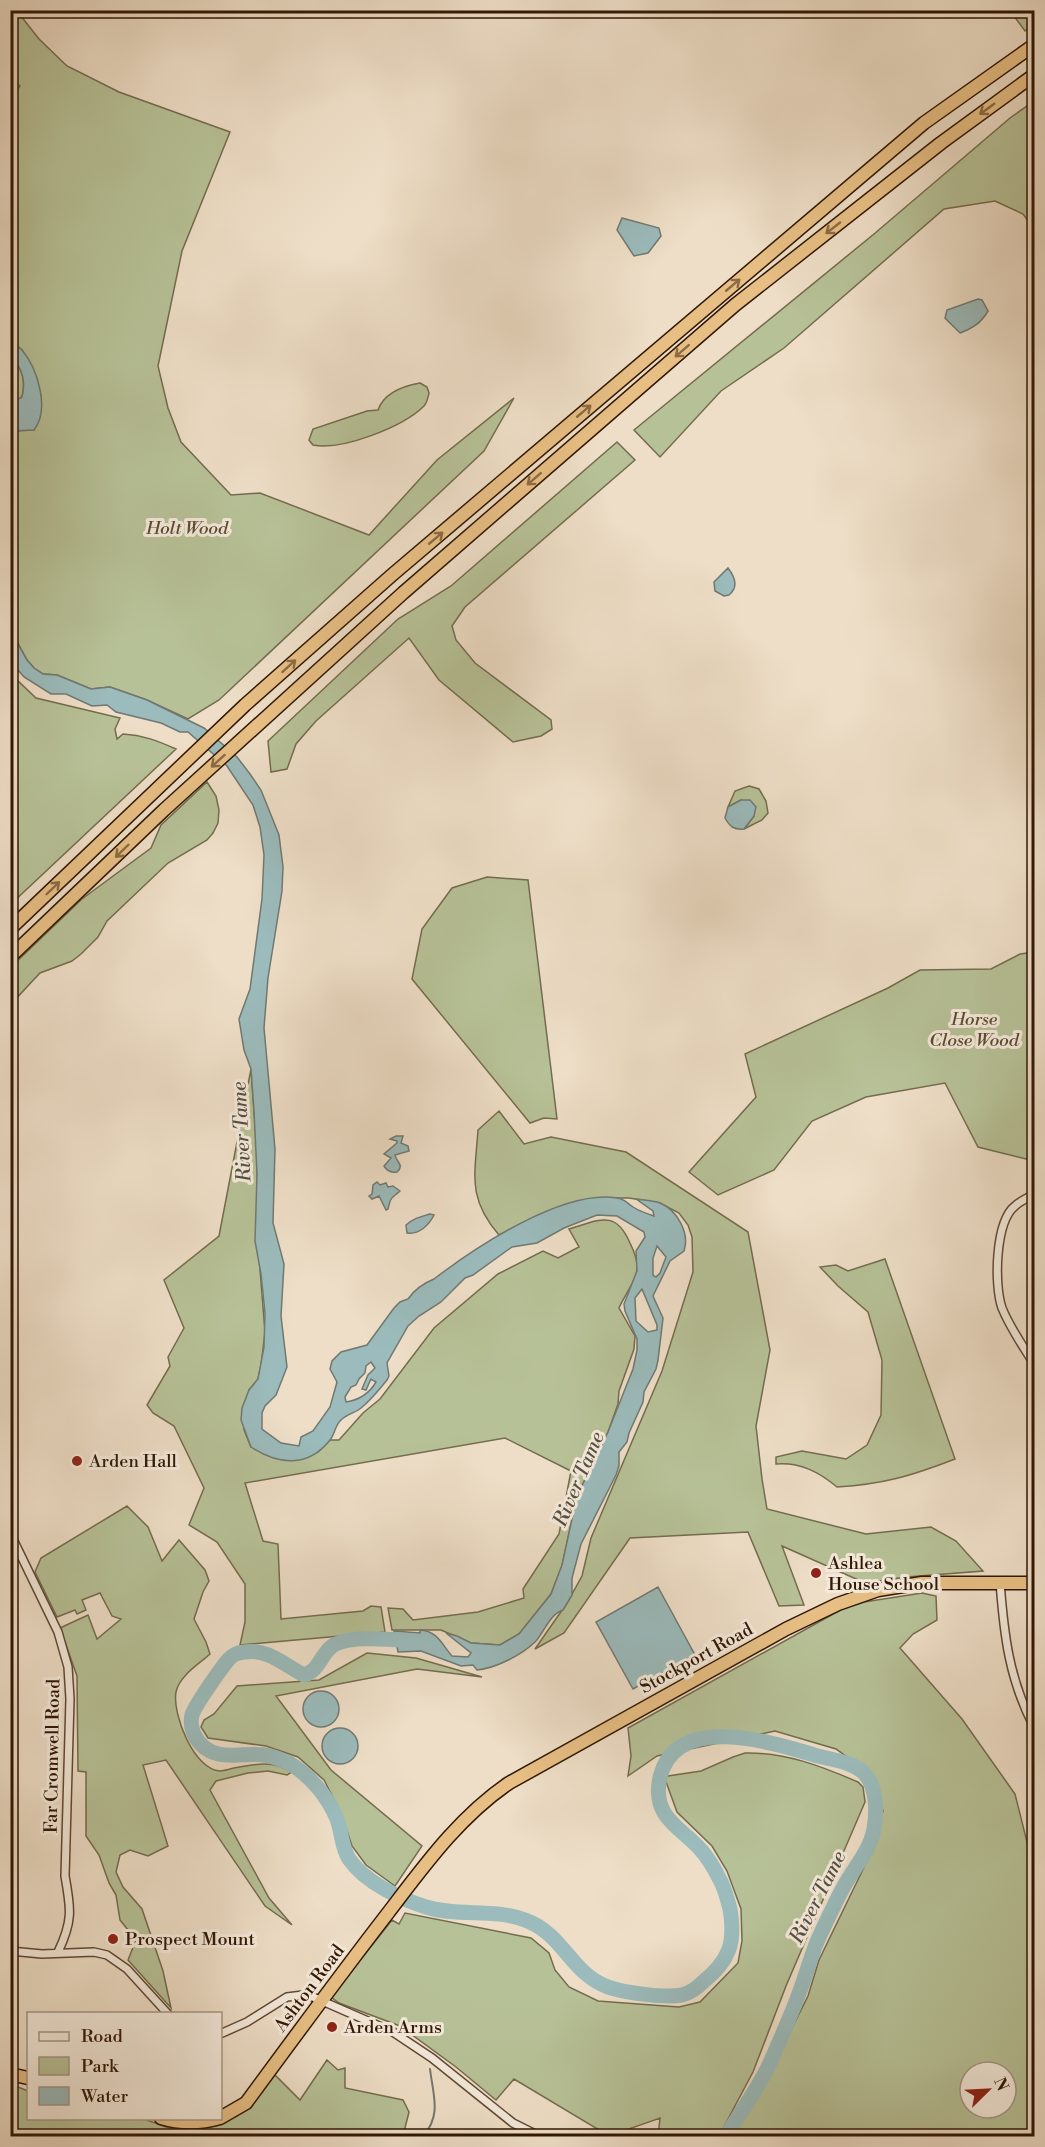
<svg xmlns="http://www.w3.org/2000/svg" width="1045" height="2147" font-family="'Libre Bodoni',serif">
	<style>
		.green { fill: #b7c197; stroke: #746c4e; stroke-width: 1.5; fill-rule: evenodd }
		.water { fill: #9bbbbc; stroke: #717972; stroke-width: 1.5; fill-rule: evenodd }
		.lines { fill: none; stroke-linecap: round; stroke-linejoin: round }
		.stream { stroke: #717972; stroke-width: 2 }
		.river { stroke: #9bbbbc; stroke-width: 15 }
		.minor-casing { stroke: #604935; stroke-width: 10 }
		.trunk-casing { stroke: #311704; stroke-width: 15 }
		.motorway-casing { stroke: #311704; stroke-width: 15 }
		.minor { stroke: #f4eadb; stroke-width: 7 }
		.trunk { stroke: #e7bf84; stroke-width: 12 }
		.motorway { stroke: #e7bf84; stroke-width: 12 }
		.oneway { stroke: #8c6b44 }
		.poi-dot { fill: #8f2418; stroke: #f4eadb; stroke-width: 2 }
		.labels { text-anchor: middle; stroke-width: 6; stroke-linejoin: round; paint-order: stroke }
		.park-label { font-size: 18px; font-style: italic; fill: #594a30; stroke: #f4eadb }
		.poi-label { font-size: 18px; fill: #311704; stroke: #f4eadb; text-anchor: start }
		.street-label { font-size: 18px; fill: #311704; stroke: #f4eadb }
		.water-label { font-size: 20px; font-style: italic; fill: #565044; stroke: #f4eadb }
	</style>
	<rect width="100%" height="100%" fill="#eedec7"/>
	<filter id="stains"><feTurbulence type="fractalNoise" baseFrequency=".00333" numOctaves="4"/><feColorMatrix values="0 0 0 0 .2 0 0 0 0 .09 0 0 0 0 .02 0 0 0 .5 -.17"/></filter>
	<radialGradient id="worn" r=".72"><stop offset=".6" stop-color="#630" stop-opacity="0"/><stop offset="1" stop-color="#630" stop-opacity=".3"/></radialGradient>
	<path class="green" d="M11,11H17L39,39L67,66L119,92L230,132L182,251L158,366L168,408L181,442L231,495L260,493L369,535L437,460L514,398L484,451L219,700L188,719L147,700L110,687L91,689L57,675L43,674L34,668L27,660L11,630V431L34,430L40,417L41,396L36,377L22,350L11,342L10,82L17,90L20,86L10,76Z
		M1014,11H1034V23L1025,31L1014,16Z
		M1034,101V229L1023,214L995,201L944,209L784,348L721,391L660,457L634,430L874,234L1010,118Z
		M10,357C23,368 26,381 22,397L11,403Z
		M420,383L427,387L429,393C428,397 427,403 424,406C403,427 341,451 313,445L309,440L313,429L367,411L378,410C384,393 403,386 420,383Z
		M617,442L635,460L465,607L452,626L456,640L475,663L551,720L552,729L541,736L513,742L439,680L409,638L316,721L296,744L287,769L271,772L268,741L398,619L451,586Z
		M11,671L15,678L36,698L120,718L115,729L117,739L123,734C143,735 158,741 176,749L11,904Z
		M207,782L216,796L219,810L218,823L213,833L207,840L168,863L107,921L98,937L81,954L72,961L40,973L11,1004V967L82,899L151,848L161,825Z
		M749,786L759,789L766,801L768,813L762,820L744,829L754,816L741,800L728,807L735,791Z
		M487,877L528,880L557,1119L544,1118L530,1123L412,979L422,929L452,888Z
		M1034,952V1161L978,1147L945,1083L866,1097L812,1121L774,1170L718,1195L689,1172L756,1097L745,1054L888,988L920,970L991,969L1020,954Z
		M251,1069L257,1155L259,1257L265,1332L261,1365L258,1379L249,1390L244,1430L251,1447L318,1452L330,1440H339L363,1413L380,1399L434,1328L498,1274L543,1251L558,1258L579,1247L569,1229C598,1221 615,1208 630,1243C634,1251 638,1260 637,1270C635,1283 624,1296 619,1308L635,1336L634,1349L619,1391L618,1404L608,1432L577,1496L562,1566L551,1594L519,1634L500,1645L471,1643L441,1630H392L388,1608L403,1609L413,1620L478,1612L524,1598L523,1589L559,1534L571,1471L505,1438L245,1483L263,1541L278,1544L281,1619L363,1611L371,1606L381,1607L385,1632L240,1645L245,1622V1584L217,1542L189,1525L204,1488L174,1426L153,1413L147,1405L170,1366L168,1357L184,1328L164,1280L219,1236Z
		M499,1111L524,1144L551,1137L626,1152L748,1232L770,1350L756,1426L762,1479L767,1509L866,1534L931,1527L956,1541L983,1571L906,1577L865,1583L782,1546L804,1605L779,1606L748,1532L630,1538L564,1633L535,1649L567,1603L582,1576L591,1538L662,1371L693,1272L692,1237L688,1225L679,1213L660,1203L629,1198H597L522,1223L499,1235C467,1198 475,1175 478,1130Z
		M885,1259L955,1459C911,1476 884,1484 837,1487C819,1472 800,1462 776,1464V1457L802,1451L846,1459L867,1445L881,1415L882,1360L868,1312L838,1286L820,1267L836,1265L848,1271Z
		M127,1506L148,1527L162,1561L179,1540L205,1570L209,1581L203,1592L194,1619L206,1642L210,1654C199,1664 179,1676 176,1692C172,1714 194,1770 220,1771C224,1771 230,1769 234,1768C255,1764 272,1760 292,1772L287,1775L268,1771L248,1773L216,1781L210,1790L269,1898L292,1925L265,1906L166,1760L143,1765L168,1846L148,1856L130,1850L120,1855L116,1872L123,1887L142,1909L163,1971L171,2008L128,1960L136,1940L120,1920L116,1895L109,1883L99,1855L86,1836V1772L78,1771L77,1676L60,1628L88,1615L97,1639L121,1619L112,1616L100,1593L82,1600L86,1610L77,1614L75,1610L57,1617L35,1572L41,1558Z
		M922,1593L936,1596L937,1620L913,1634L900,1648L962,1719L1015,1794L1034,1870V2136H733L775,2062L808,1996L819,1960L868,1859L883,1811L874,1777L836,1749L775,1731L657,1756L628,1776L631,1756L628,1728L844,1608L864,1602ZM970,2072H1006V2108H970Z
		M367,1653L416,1658L482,1677L417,1669L276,1696L331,1770L422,1846L395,1886L366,1865L352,1846L341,1813L324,1780L298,1757L266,1746L208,1738L201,1727L204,1720L214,1714L237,1686L319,1680Z
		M745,1753C785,1752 821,1766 858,1782L863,1787L865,1802L786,1986L753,2072L719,2136H658L660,2118L609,2136L514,2079L496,2100L456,2067L400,2026L339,2003L331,1997L392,1920L399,1924L405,1913L531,1938L549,1953L555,1970L569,1987L598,2001L679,2007L700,2002L738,1963L742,1941L741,1909L727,1871L712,1846L677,1812L665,1779L668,1776L701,1771L733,1757Z
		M327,2060L338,2070L345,2068V2088L403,2100L409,2112L403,2136H11V2084L28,2091V2118L144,2119L169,2128L187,2129L206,2127L236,2116L251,2105L274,2074L300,2100Z"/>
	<path class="water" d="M622,218L659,228L661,236L648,253L634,256L617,230Z
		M978,299L982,300L988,311C981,323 973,328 960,333L945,318L947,310Z
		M11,342C14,344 19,347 22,350C38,369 50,410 34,430L11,431V403L22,397C26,381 23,368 11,357Z
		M728,568C735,577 739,587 729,595L724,596L715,591L714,582Z
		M10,630L27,660L34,668L43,674L57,675L91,689L110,687L147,700L204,728L237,757L250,774L261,790L279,835L283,867L282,891L268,978L264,1028L275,1149L273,1223L284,1264L281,1316L287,1367L276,1395L265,1406L262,1413V1429L281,1443L299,1446L301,1437L313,1431L330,1407L337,1382L330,1369L332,1361L341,1352L367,1345L394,1308L400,1302L408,1299C415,1289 424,1283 434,1279C476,1247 563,1189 617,1198C625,1199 627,1203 633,1207C639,1211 648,1214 654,1216L653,1211L636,1199C644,1200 653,1200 660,1203C677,1210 690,1233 684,1251L670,1261L653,1296L663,1318L658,1360L656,1369L644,1392L643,1402L629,1433L627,1442L619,1452V1466L616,1475L581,1544L572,1578V1595L563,1610C550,1614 544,1632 536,1641C522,1655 496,1668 477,1670L473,1665L461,1666L421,1651L398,1652L394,1631L420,1633V1630C438,1631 442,1645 452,1656L468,1657L471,1653L446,1633L457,1636L471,1643L500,1645L519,1634L551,1594L562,1565L577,1496L608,1432L633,1369L637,1350V1339L625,1311L624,1304L637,1271L636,1251L645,1237L644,1232L617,1216L597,1215L564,1228L537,1243L512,1247L473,1275L465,1278L441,1302L419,1316L408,1326L387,1363L389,1376L387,1380C379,1390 371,1400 361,1408C355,1413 347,1414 341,1420C335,1425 335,1434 330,1440C308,1468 278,1465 251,1447L241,1420L242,1408L249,1390L258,1379L264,1347L265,1313L261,1274L255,1241L257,1174L254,1111L251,1069L244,1050L239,1019L250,989L262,899L264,855L260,827L253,805L227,766L188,732H180L161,723L116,712L107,705L92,706L66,694H51L24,677L11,662ZM657,1246L666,1257L660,1273L656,1277L653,1275V1258ZM642,1289L657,1325V1330L648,1332L636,1321L635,1298ZM371,1362L375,1368L368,1375L362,1389L366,1390L371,1379L376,1382C369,1394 359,1400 346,1402L345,1397L351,1387L356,1385L359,1379L365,1373L366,1366Z
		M741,800H750L756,807L754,816L744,829C734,830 730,827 725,818L728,807Z
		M396,1136H403L401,1143L408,1146L409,1151L395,1155C396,1162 405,1165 397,1172C391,1173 387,1171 384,1166L391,1158L384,1154L397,1143V1141L390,1139Z
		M377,1182L380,1185L386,1183L388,1187L393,1186L400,1191C391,1199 391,1196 388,1209L386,1210L379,1196L372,1199L369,1196L372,1194L373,1185Z
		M430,1214L434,1215C429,1225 419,1235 407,1233L406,1225C414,1218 420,1217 430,1214Z
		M658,1587L695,1655L633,1689L596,1622Z
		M303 1709a18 18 0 1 1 36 0a18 18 0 1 1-36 0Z
		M322 1746a18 18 0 1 1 36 0a18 18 0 1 1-36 0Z"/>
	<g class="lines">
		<path class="stream" d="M423,2136C442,2115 433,2095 430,2069"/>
		<path class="river" d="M416,1641C396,1640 343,1633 329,1649C320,1658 318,1671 304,1675C284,1665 268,1648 244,1652C237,1653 234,1654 229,1659C222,1667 195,1705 192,1715C190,1723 192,1731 196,1738C212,1764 241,1752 265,1755C273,1756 282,1760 289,1763C310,1775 328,1797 337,1819C342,1832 341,1846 349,1859C365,1882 400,1899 426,1907C458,1917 493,1908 525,1920C564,1934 570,1973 608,1987C625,1993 664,1998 682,1995C690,1993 697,1988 703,1982C729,1961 736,1943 730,1909C727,1898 725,1888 719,1878C714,1868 708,1858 701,1850C682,1828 654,1819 659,1783C670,1709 774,1743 818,1756C833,1760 853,1762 864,1773C877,1787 877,1812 874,1829C870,1851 853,1869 843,1888C835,1903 828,1918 821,1933C812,1951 808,1969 801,1988C792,2014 780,2040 769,2065C757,2090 740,2113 726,2136"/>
		<g class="minor-casing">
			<path id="minor" d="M1034,1194C1028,1198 1020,1201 1015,1206C995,1222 994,1285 1002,1308C1010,1328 1023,1346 1034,1364
				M10,1533L58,1632L68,1667L70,1699L65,1876C71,1909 73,1921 58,1952
				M1000,1582C1004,1635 1009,1679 1034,1727
				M10,1951L42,1954L94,1952L107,1955L127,1969L168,2014
				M220,2034L247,2022L287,1997L303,1995L313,1997L393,2032L432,2058L513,2123L539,2136"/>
		</g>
		<g class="trunk-casing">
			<path id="trunk" d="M10,2074L28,2078
				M161,2118C181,2124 199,2124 220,2118
				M220,2118L246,2103C293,2039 340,1975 388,1913C424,1866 459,1817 509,1783L786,1629L838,1604L878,1590L922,1583H1034"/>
		</g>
		<g class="motorway-casing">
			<path id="motorway" d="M10,929L245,705L392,575L924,123L1034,45
				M10,957L164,810L403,593L735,305L941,143L1034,75"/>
		</g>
		<use href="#minor" class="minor"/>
		<use href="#trunk" class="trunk"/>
		<use href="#motorway" class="motorway"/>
	</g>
	<defs><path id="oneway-shaft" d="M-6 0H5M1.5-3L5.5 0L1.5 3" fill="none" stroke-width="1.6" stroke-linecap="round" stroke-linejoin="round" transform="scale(1.5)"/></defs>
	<g class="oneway">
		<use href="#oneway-shaft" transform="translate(987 109) rotate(144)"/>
		<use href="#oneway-shaft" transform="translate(833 228) rotate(142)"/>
		<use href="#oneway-shaft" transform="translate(733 285) rotate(-40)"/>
		<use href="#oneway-shaft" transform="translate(682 351) rotate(139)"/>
		<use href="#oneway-shaft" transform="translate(584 411) rotate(-40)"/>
		<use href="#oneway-shaft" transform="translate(534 479) rotate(139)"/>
		<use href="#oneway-shaft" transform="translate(436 538) rotate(-40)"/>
		<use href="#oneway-shaft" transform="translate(289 666) rotate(-42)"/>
		<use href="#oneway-shaft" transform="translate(218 761) rotate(138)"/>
		<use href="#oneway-shaft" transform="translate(122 851) rotate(136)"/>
		<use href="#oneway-shaft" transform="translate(53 888) rotate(-44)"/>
	</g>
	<g class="poi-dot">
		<circle cx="77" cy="1461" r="6"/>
		<circle cx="816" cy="1573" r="6"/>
		<circle cx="113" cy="1939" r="6"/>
		<circle cx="332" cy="2027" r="6"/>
	</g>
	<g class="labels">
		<g class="park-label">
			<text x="187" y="534">Holt Wood</text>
			<text x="974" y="1025">Horse<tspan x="974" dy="21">Close Wood</tspan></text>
		</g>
		<g class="poi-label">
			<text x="89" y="1467">Arden Hall</text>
			<text x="828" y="1569">Ashlea<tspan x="828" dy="21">House School</tspan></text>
			<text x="125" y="1945">Prospect Mount</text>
			<text x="344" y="2033">Arden Arms</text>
		</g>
		<g class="street-label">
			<text transform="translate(696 1658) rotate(-29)" y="6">Stockport Road</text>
			<text transform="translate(52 1756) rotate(-89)" y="6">Far Cromwell Road</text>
			<text transform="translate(309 1988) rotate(-53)" y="6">Ashton Road</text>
		</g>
		<g class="water-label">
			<text transform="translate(241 1132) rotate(-93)" y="7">River Tame</text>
			<text transform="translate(578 1479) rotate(-67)" y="7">River Tame</text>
			<text transform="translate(817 1897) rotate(-63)" y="7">River Tame</text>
		</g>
	</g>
	<rect width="1045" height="2147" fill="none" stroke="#eedec7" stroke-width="36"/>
	<rect x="12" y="12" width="1021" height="2123" fill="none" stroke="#311704" stroke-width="3"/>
	<rect x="18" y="18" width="1009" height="2111" fill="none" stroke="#311704" stroke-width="1.5"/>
	<rect x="27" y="2012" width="195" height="108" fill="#f4eadb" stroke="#a69685" stroke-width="1.5"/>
	<rect x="39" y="2032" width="30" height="9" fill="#f4eadb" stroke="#a69685" stroke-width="1.5"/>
	<text x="81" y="2042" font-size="18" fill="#311704">Road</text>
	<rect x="39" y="2057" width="30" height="18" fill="#b7c197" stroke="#a69685" stroke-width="1.5"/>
	<text x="81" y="2072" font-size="18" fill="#311704">Park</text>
	<rect x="39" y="2087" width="30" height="18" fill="#9bbbbc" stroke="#a69685" stroke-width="1.5"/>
	<text x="81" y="2102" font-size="18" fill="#311704">Water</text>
	<g transform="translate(988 2090) rotate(66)"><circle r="28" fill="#f4eadb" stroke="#a69685" stroke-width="1.5"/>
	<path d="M0-4.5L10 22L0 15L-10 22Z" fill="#8f2418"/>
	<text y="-9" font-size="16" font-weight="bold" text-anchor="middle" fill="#311704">N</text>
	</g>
	<rect width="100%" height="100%" filter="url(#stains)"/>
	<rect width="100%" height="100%" fill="url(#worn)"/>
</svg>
